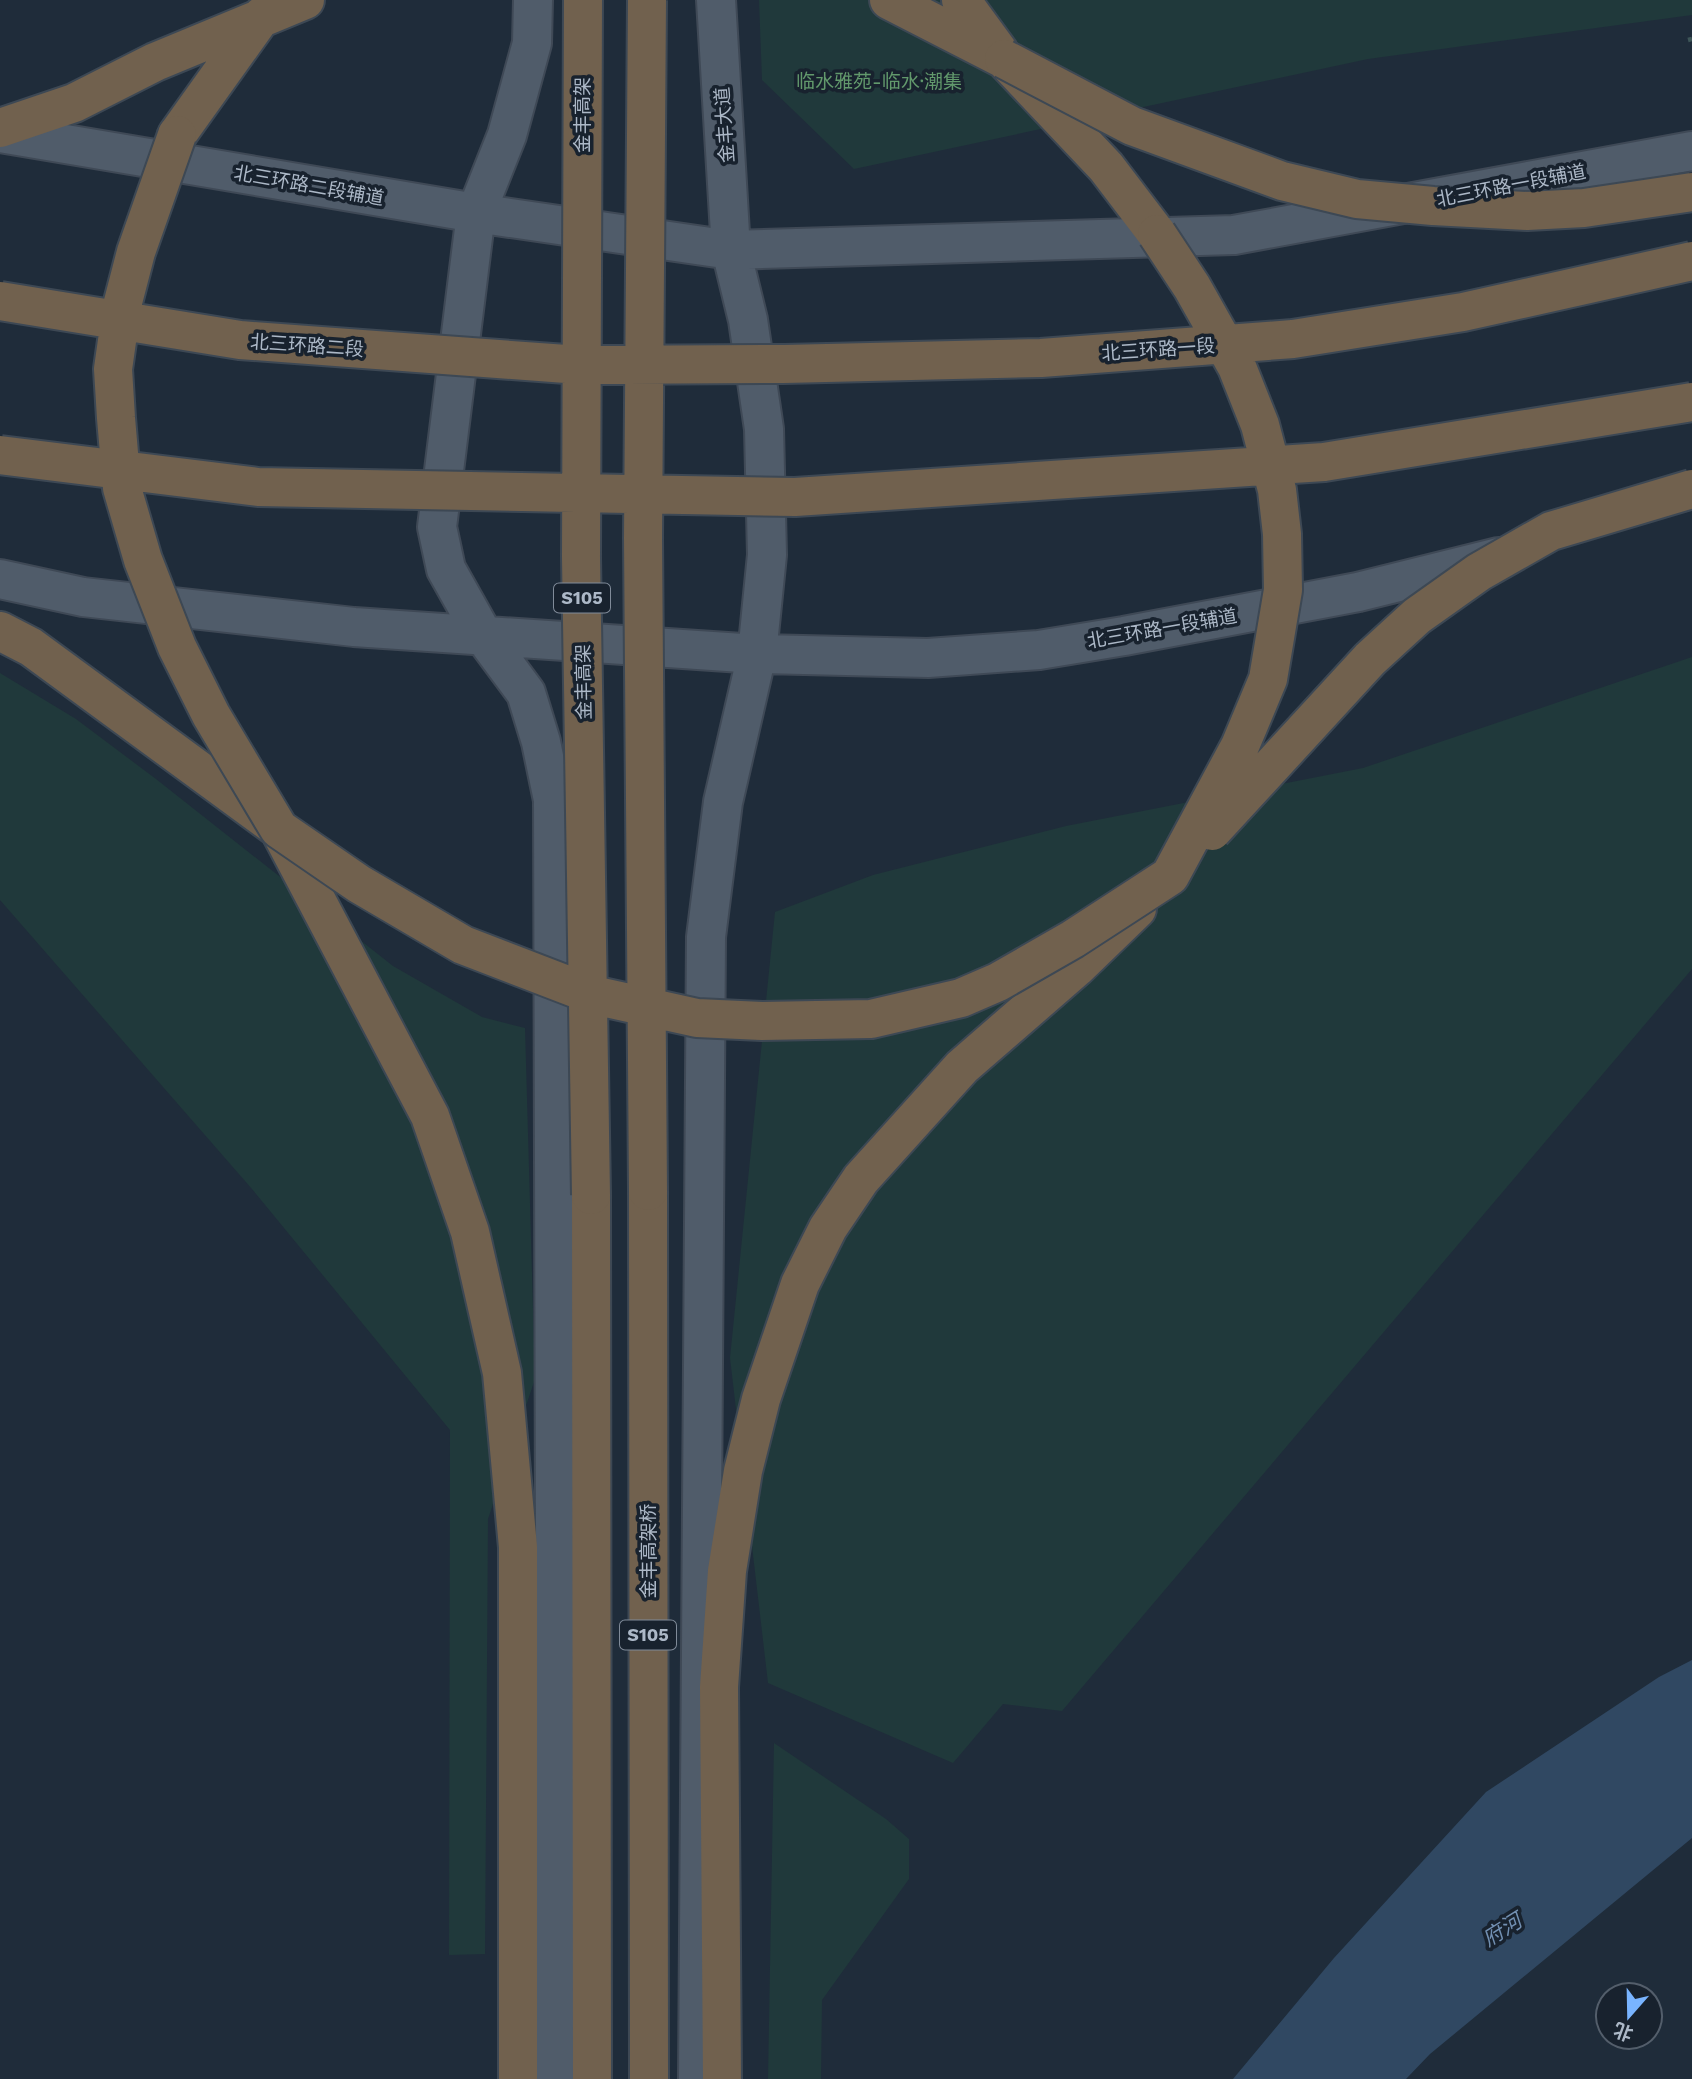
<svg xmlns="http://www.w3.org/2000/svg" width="1692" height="2079" font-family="'Work Sans','Noto Sans SC',sans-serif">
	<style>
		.green { fill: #20393b }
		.water { fill: #304862 }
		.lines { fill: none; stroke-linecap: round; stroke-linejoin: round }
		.major-casing { stroke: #3f4956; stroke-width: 42 }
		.highway-casing { stroke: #3d4854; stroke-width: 42 }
		.path { stroke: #3e5658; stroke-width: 4.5; stroke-dasharray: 5 5; stroke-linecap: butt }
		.major { stroke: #505c6a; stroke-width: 38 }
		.highway { stroke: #71614e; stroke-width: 38 }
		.highway-bridge-casing { stroke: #3d4854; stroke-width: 42; stroke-linecap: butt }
		.highway-bridge { stroke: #71614e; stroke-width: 38 }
		.labels { text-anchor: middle; stroke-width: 7; stroke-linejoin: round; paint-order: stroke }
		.shield { fill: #18222e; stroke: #808b99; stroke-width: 2 }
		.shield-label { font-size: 18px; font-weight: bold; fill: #acb8c7 }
		.park-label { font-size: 19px; fill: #62996c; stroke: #18222e }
		.street-label { font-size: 19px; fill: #acb8c7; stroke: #18222e }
		.water-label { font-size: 21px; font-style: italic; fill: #7290b2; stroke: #18222e }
	</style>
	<rect width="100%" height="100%" fill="#1f2c3a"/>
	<path class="green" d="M759,0H1692V15L1368,59L854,169L762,80Z
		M1692,657V969L1062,1711L1003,1704L953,1763L768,1683L730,1358L775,912L873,875L1066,826L1363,768Z
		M0,673L76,719L156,779L393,966L482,1017L525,1028L535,1379L488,1519L485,1954L449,1955L450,1430L252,1189L0,900Z
		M774,1743L886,1819L909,1839V1879L822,2000L821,2079H768Z"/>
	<path class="water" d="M1692,1660V1838L1430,2054L1406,2079H1233L1334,1958L1486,1792L1659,1677Z"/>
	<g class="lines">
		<g class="major-casing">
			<path id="major" d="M533,0L532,43L507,135L476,213L437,527L446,569L483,635L526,693L541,742L553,800L556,1881L555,2079
				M0,133L476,213L731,250L1234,235L1692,151
				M0,579L83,597L354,627L757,654L928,658L1039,650L1124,636L1358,592L1499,557
				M698,2079L706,937L723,802L757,654L767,555L764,429L748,320L731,250L716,0"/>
		</g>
		<g class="highway-casing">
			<path id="highway" d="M889,0L1004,59L1106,167L1157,234
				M961,0L999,52
				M0,128L74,103L155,62L305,0
				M177,135L262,16
				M0,631L31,647L279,829L430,1116L470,1232L502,1373L518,1547V2079
				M648,1191L649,2079
				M591,1195L592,2079
				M722,2079L719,1687L727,1571L743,1471L761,1399L800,1284L828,1228L861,1179L962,1067L1076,968L1137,909"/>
		</g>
		<path class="path" d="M1688,40L1692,39"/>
		<use href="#major" class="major"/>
		<use href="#highway" class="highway"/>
		<g class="highway-bridge-casing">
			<path id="highway-bridge" d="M583,0L581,557L591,1195
				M647,0L643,538L648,1191
				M1004,59L1132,126L1282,181L1357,199L1433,206L1527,211L1584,208L1692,192
				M177,135L136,252L122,306L113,369L116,418L122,488L143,560L177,647L211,715L279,829L359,884L463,945L593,995L697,1018L762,1021L871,1019L961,998L998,982L1073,939L1170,876L1240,746L1268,679L1283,590L1282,534L1277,490L1260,425L1237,367L1192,287L1157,234
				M0,301L240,340L580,365L784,364L1041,358L1293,339L1463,312L1692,261
				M0,455L258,487L795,497L1324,462L1692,402
				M1212,831L1370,659L1417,616L1479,572L1551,531L1692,489"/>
		</g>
		<use href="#highway-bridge" class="highway-bridge"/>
	</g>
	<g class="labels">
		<g class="shield">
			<rect x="554" y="583.5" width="56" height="29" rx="5"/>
			<rect x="620" y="1620.5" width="56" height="29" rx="5"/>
		</g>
		<g class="shield-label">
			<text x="582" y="604">S105</text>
			<text x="648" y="1641">S105</text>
		</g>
		<g class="park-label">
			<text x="879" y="88">临水雅苑-临水·潮集</text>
		</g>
		<g class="street-label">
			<text transform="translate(582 115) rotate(-90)" y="7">金丰高架</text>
			<text transform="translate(724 125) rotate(-94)" y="7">金丰大道</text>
			<text transform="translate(309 185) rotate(10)" y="7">北三环路二段辅道</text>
			<text transform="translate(1511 185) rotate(-11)" y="7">北三环路一段辅道</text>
			<text transform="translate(307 345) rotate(4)" y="7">北三环路二段</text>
			<text transform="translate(1158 349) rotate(-4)" y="7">北三环路一段</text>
			<text transform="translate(1162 628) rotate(-10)" y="7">北三环路一段辅道</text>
			<text transform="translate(583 682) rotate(-91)" y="7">金丰高架</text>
			<text transform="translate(648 1551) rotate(-90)" y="7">金丰高架桥</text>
		</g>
		<g class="water-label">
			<text transform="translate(1502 1930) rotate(-32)" y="7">府河</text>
		</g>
	</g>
	<g transform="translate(1629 2016) rotate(200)"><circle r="33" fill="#18222e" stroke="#535e6b" stroke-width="2"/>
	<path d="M0-5L12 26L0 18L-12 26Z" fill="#79b4ff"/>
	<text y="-10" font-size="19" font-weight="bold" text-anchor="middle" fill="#acb8c7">北</text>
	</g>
</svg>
